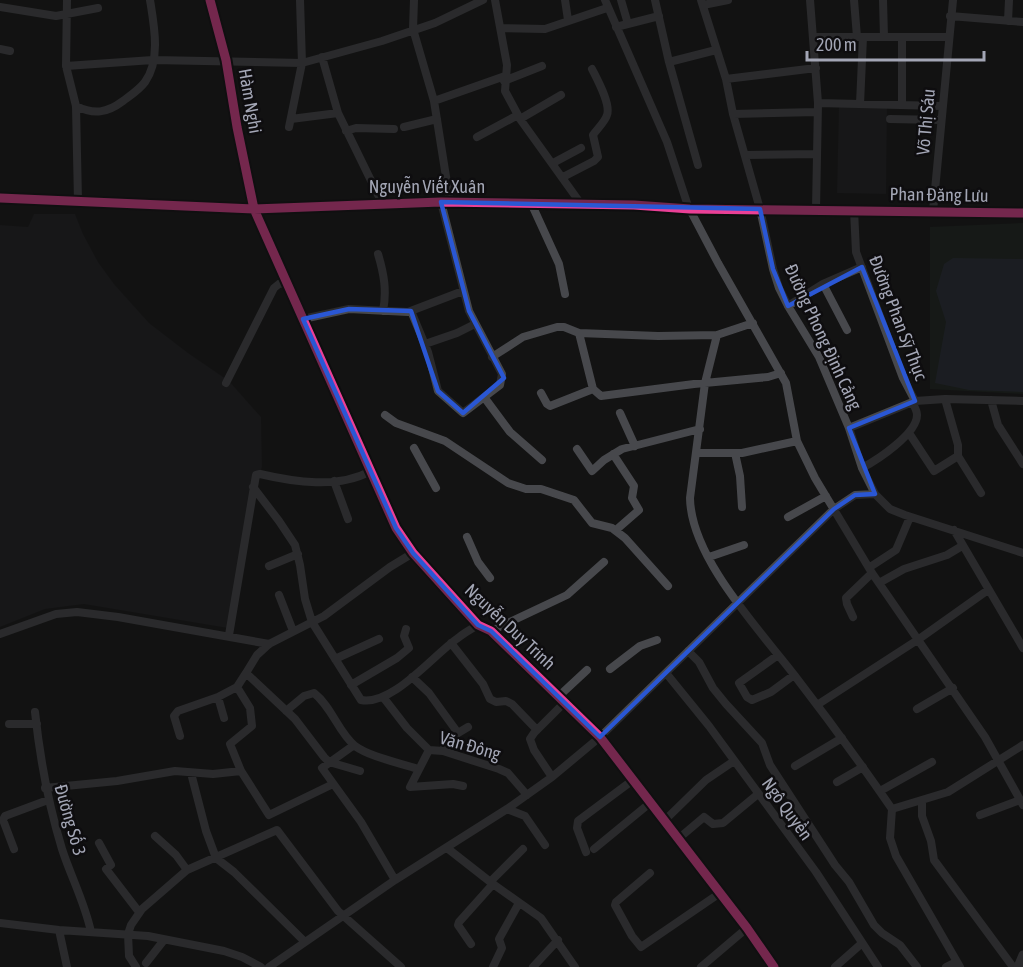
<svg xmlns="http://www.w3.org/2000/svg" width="1023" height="967" font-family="'Asap Condensed',sans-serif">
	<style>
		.built { fill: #1d1d1f }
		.green { fill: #1b221d }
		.water { fill: #262c35 }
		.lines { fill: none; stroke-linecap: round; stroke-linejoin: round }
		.minor { stroke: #47484c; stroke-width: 8 }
		.major { stroke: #494a4e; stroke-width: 9 }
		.cycleway-casing { stroke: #0e0d0f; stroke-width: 13 }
		.cycleway { stroke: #ea4096; stroke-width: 9 }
		.marked { fill: none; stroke: #2a57d4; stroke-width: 4.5; stroke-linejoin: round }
		.labels { text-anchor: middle; stroke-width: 5; stroke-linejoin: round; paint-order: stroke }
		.street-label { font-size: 18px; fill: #a3a6b5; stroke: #0e0d0f }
	</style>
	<rect width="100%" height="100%" fill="#131313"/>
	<path class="built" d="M839,105L887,106L886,194L837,193Z
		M34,214H75L83,234L98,262L114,284L149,323L188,353L229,381L261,417L262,466L228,628L84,604L45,609L0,627V225L28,227Z"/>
	<path class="green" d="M1023,223V394L930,389V227Z"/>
	<path class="water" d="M953,258L1023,259V392L969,390L935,383L946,322L936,291L944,264Z"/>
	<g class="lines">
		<path class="minor" d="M67,0L66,66L76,106L78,201
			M210,0L226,60L237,127L254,209L396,528L413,553L478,625L491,631L600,737L747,928L774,967
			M414,0L413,29L434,101L450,202
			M495,0L507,65L505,91L520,119L581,204
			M565,0L568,20
			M605,0L667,142L688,206L718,263L786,383L797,441L815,478L872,573L985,737L1023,805
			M621,0L628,24
			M655,0L669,62L698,165
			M701,0L726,79L733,114L760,209L773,269L779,288L788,306L819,357L849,428L862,468L875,494L890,509L905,515L1023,553
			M810,0L818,103L816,209
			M854,0L857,37
			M883,0L884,37
			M703,5L728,0
			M0,7L56,16L98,8
			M950,16L1023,22
			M1008,21L1009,0
			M616,27L659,16
			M501,28L545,29L607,8
			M814,37H949
			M902,37V105
			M0,49L10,51
			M322,57L338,113L382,203
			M669,62L716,50
			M66,66L153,60L302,63L382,41L435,23L483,0
			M726,79L816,68
			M504,81L542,66
			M434,101L505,76
			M818,103L942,106
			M860,104L863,37
			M76,106C94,115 107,113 123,101C131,95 139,90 145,82C161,60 154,25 150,0
			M733,114L817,112
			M291,119L338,113
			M520,119L561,95
			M890,119L941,120
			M289,127L302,63L300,0
			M404,127L437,119
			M346,131L356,128L394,129
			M477,137L518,115
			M745,155L817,154
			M553,163L581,148
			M563,177L594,161L598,157L593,135C597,129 605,122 607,115C611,104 597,79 592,69
			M0,198L254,209L441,202L634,205L690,209L1023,213
			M532,205L559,264L565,294
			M854,210L856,252L903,378L915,401
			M933,211L953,0
			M378,254C384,274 387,291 383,311
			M823,284L847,330
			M788,306L823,284L862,267
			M411,311L428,352L438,391L463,413L500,385L502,374L469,311L441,202
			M303,319L349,309L408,312L463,291
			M579,333L593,389L601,396L694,384L768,377L781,373
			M717,335L705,383L690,498C691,558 759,629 795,676C829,720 861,764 892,809L890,838L896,856L960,967
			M425,344L457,333L475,324
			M492,357L523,337L557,327H564L579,333L658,336L717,335L753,323
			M226,383L274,288L279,284L287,282
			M541,393L547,404L550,406L593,389
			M484,397L510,432L542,460
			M945,399L958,445V456L981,493
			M991,400L998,425L1023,464
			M620,413L635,446
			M385,415L396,423L445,441L508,483L526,489H541L574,500L592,523L612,528L625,538L668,586
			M849,428L915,401L945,399L1023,401
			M909,433L934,471L958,456
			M414,448L436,488
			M577,449L592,471L604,460L622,449L700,429
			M697,453H742L797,441
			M735,453L740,476L742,507
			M613,454L634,486L632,498L639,510L616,530
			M862,468C877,460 917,434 917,415C917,410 914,406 912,402
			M334,481L348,519
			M253,487L279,521L295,545L300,565L305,599L312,622L361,700C393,706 433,655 458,638C464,633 471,629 478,625
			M788,517L826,496
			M954,530L1023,648
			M467,537L478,562L490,578
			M709,557L744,545
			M269,566L298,554
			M870,567L896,550L910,517
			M879,583L904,569L947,555L962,546
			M279,595L293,631
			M853,617L847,604L846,598L872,573
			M491,631L567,595L604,562
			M0,634L56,614L77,612L118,617L269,644
			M229,635L256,475L260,474C294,482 338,489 371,471
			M451,643L483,684L490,699L496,702L506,701L512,704L537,730
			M688,651L699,662L713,688L726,704L762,743L770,765L835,865L849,882L874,925L882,933L900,945L917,967
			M778,655L739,683L747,697L752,700L771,692L794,675
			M335,659L379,639
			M610,669L640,646L657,640
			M246,673L237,687L250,708L252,726L230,744L241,771L269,815L333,784
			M666,673L709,726L816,872L878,967
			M412,677L429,693L458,733
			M351,685L397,658L409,648L404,636L406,629
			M559,696L587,670
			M218,697L224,718
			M383,697L407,728L429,750L443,751L499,769L508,773L527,795
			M817,705L919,639L988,590
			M917,709L953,688
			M286,711L304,696L314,693C332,707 338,732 355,746C370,757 400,763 418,769
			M35,712C40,759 48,803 62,849C71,877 85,903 91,932
			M9,724H37
			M180,736L174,716L178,711L218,697L237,687
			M354,745L322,768L361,822L395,880
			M429,750L410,787L453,784L463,786
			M443,751L448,739L468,727
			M795,766L842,738
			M360,771L329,762L324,757L295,719L246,673L257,655L269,644L324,616L390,567L413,553
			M191,773L206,831L216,858L234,872L305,942
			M552,777L534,750L530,739L534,733L565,702
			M837,782L863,767
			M45,788L117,781L175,771L213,774L241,771
			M880,791L932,762
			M922,801V816L931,841L934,860L1013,967
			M507,809L525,816L545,845
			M892,809L948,792L1023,745
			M980,815L1020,800
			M664,821L706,780L734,761
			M155,836L176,855L187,870
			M678,839L704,817L713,824L723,823L758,794
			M99,843L111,865L106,869L139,912
			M447,848L493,884L541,918L575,967
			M14,849L3,820L5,816L48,800
			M594,849L650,803
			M586,852L577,828L578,821L633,780
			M650,873L616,902L615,905L632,936L641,947L720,893
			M490,882L523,849
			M0,923L59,930L148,936L224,951L242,957L261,967
			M59,930L67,967
			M471,944L458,925L459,922L493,884
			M146,963L164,940
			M136,967L129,956L128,934L131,925L142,909L187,870L277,830L338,911L401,967
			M269,967L395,880L507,809L552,777L600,737L834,509L855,495L875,494
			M493,967L502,948L499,939L519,903
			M533,967L558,940
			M701,967L747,928
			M835,967L861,944
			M946,967L956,962"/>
		<path class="major" d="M1018,967L1023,955"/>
		<g class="cycleway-casing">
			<path id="cycleway" d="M210,0L226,60L237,127L254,209L396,528L413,553L478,625L491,631L600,737L747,928L774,967
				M0,198L254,209L441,202L634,205L690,209L1023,213"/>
		</g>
		<use href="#cycleway" class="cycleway"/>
	</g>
	<path d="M0 0H1023V967H0ZM441,202L760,209L773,269L788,306L862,267L915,401L849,428L875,494L855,495L834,509L600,737L491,631L478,625L413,553L396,528L303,319L349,309L411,311L438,391L463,413L504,378L469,311Z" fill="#131313" fill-opacity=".55" fill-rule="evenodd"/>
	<path class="marked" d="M441,202L760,209L773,269L788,306L862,267L915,401L849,428L875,494L855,495L834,509L600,737L491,631L478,625L413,553L396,528L303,319L349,309L411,311L438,391L463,413L504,378L469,311Z"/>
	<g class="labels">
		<g class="street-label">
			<text transform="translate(250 101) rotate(80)" y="6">Hàm Nghi</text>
			<text transform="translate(926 122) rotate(-85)" y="6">Võ Thị Sáu</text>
			<text x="427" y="193">Nguyễn Viết Xuân</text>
			<text transform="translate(939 195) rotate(1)" y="6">Phan Đăng Lưu</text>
			<text transform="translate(898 318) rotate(69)" y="6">Đường Phan Sỹ Thục</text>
			<text transform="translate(823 337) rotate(65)" y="6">Đường Phong Định Cảng</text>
			<text transform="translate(510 627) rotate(43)" y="6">Nguyễn Duy Trinh</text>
			<text transform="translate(470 746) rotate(16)" y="6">Văn Đông</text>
			<text transform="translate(787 809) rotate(54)" y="6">Ngô Quyền</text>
			<text transform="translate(70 820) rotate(74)" y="6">Đường Số 3</text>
		</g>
	</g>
	<path d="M807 51v9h177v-9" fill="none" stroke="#a3a6b5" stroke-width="3"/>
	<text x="816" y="51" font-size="18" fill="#a3a6b5" stroke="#0e0d0f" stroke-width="4.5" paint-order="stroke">200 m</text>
</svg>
